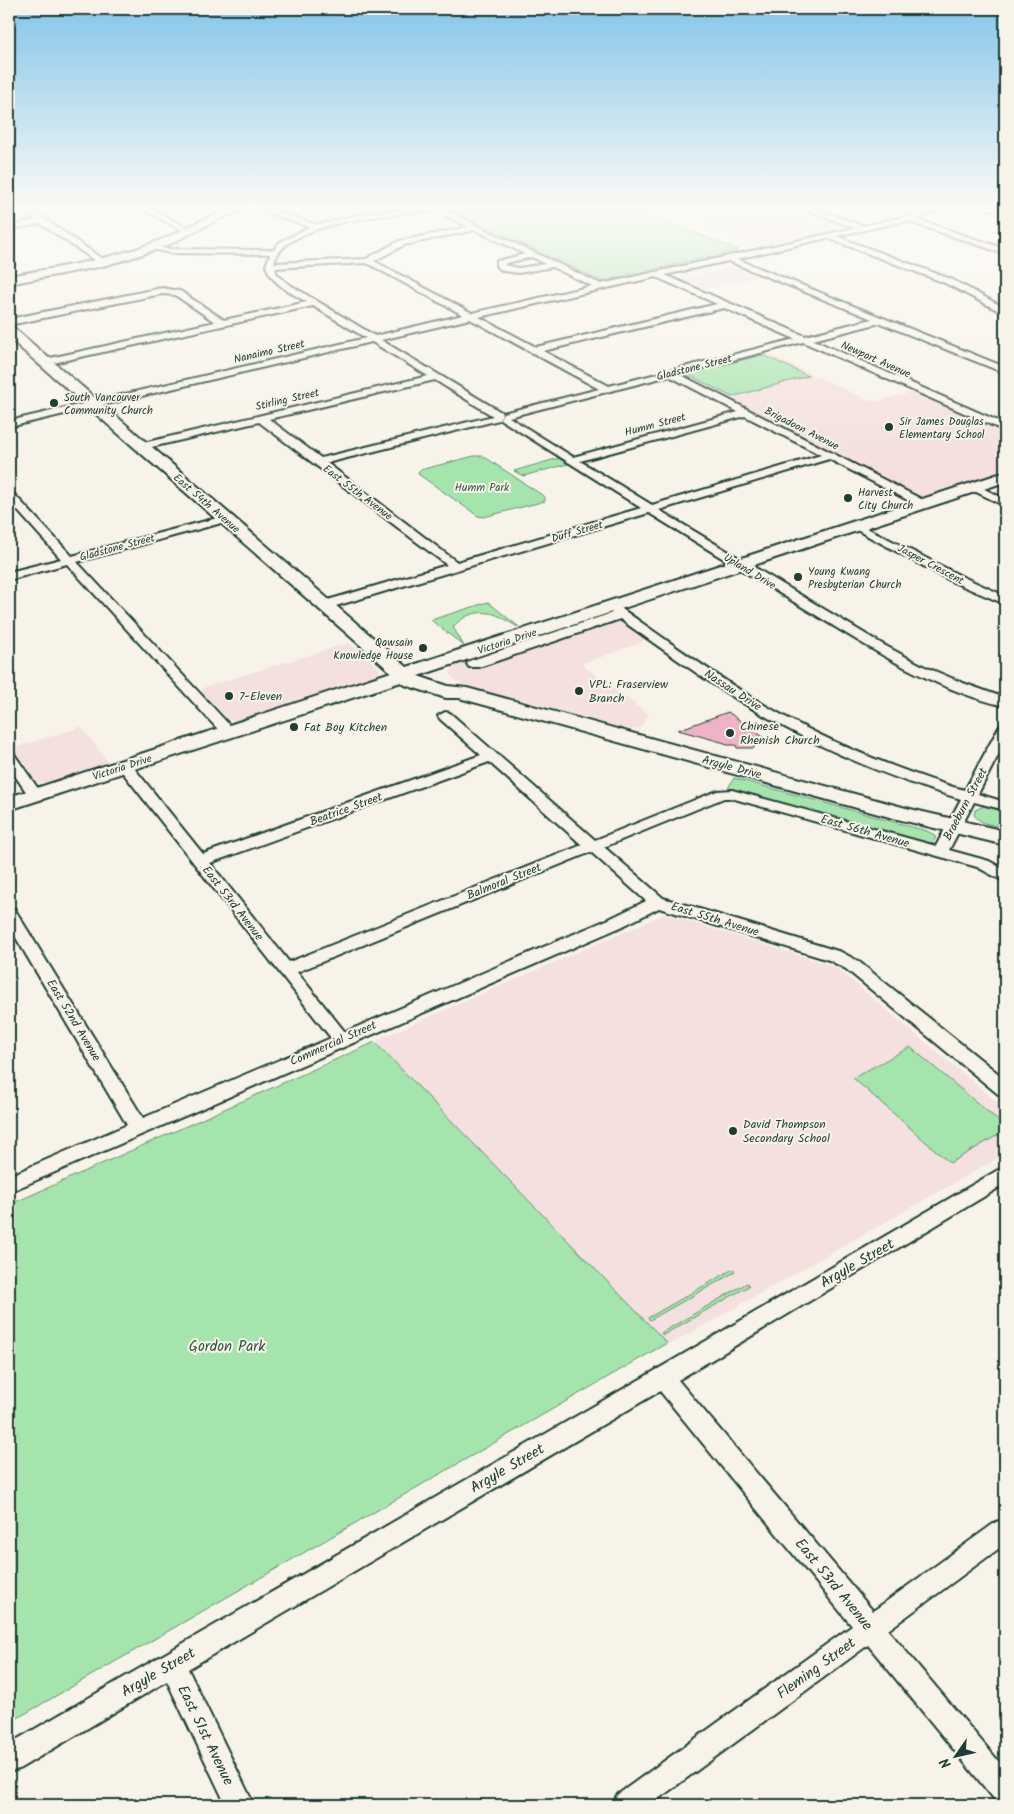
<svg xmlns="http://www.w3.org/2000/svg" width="1014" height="1814" font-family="Kalam,sans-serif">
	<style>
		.built { fill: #f4e0de }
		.green { fill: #a5e5ad; stroke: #629170 }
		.building { fill: #eeb4c5; stroke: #1f3d34 }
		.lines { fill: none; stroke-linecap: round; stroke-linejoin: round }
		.street-casing { stroke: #1f3d34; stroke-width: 4 }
		.secondary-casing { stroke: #1f3d34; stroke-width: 4 }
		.street { fill: #f7f3e8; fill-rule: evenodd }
		.secondary { fill: #f7f3e8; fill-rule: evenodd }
		.poi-dot { fill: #1f3d34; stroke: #f7f3e8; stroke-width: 2 }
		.labels { text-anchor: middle; stroke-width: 4; stroke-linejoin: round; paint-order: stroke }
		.far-street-label { font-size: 11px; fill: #1f3d34; stroke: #f7f3e8 }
		.far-poi-label { font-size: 11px; fill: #1f3d34; stroke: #f7f3e8; text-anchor: start }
		.far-park-label { font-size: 11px; fill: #335646; stroke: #f7f3e8 }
		.poi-label { font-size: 12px; fill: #1f3d34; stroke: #f7f3e8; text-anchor: start }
		.street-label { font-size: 12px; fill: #1f3d34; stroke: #f7f3e8 }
		.near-street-label { font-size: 15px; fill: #1f3d34; stroke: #f7f3e8 }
		.near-park-label { font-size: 15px; fill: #335646; stroke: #f7f3e8 }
	</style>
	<rect width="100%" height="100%" fill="#f7f3e8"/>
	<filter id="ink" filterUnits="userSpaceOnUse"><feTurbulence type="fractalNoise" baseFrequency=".02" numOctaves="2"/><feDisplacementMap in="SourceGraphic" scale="10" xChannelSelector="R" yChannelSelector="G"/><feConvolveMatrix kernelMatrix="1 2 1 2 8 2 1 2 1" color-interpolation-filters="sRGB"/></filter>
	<g filter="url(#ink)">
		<path class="built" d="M661,207H796L852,227L757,247L663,210Z
			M740,266L765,275L700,290L677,281L680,279Z
			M761,353L768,354L868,400L880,401L908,393H920L1005,431V472L925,498L917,497L679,375L682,373Z
			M621,619L646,637L642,641L643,642L581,664L649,715L638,729H628L459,683L450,675L451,669L457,665L466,664L473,668Z
			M349,643L380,669L378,674L234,721L228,719L201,692L205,687Z
			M81,727L108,762L48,782L40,783L36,781L14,748Z
			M665,914L827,964L839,970L1005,1109V1154L671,1344L667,1343L394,1063V1060L376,1040Z"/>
		<path class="green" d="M500,207H638L642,212L738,250L602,281L447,209Z
			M763,355L808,376L732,397L687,374Z
			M474,456H483L545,497V501L484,517L478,516L418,474L420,470Z
			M559,458L568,464L523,476L514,471Z
			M488,602L519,627C512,625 508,620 501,617C484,608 465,613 453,627L464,646L431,620Z
			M734,778L927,831L933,834L936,838L932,843L920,842L727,790Z
			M984,806L1005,811V827C994,825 981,825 974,815L975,810Z
			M375,1042L667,1343L9,1723V1205Z
			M910,1047L1005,1126V1131L950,1163L853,1078Z
			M733,1269L735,1272L650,1320L648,1318Z
			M747,1283L749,1286L663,1335L661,1333Z"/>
		<path class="building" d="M728,712L766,739L758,743V745H755L754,748H737L736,745H727L725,743L678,730Z"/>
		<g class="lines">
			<g class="street-casing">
				<path id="street" d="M18,207H27L107,262L100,264L41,224L9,229V225L36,220Z
					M139,207H148L192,230L185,232Z
					M252,207H263L318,225L357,215L387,211L428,207H463L459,209L444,210L601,284L855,228L799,207H809L864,226L916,214L938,207H948L916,219L1005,249V254L907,221L836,236L951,279L1005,308V314L945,283L827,238L737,259L1005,367V373L1002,372L880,323L813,340L1005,424V431L803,342L679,374L927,502L929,504L927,506H919L829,459L659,510L882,644L923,666L963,683L1005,698V706C937,691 873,650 814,614C759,581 704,547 649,513L329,608H321L319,605L321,602L447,565L259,422L143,449L138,446L143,443L428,376L372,342L9,427V421L366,338L313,306L44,365L41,364V360L215,322L175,295L162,294L9,325V319L162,288L180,291L224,320L307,302C291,293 272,284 266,266L270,254L171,253L146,248L150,246L171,249L274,250L280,242L310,227ZM434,211L469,227L399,241L366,259L274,263C283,221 399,213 434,211ZM475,230L525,254L497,261L496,266L503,271L519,273L552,267L592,286L472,313L374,261L404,245ZM532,257L545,264L519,268L504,265L506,263ZM728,261L872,319L805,336L665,275ZM367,263L463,315L375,336L287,283L277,274L275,268ZM656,277L717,304L536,347L479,317ZM724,308L795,339L609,386L543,351ZM470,319L599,389L503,413L500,419L641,508L457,562L327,463L499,420L502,414L501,412L381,340ZM669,376L738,412L573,457L509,417ZM435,380L493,416L321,458L269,419ZM745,416L821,455L652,505L580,461Z
					M987,207L1005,208V212L988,209Z
					M974,484L1005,499V506L970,489L969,487Z
					M9,492L13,493L72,556L221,517H229L231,519L229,521L77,562L234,730L236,733L234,736H224L67,564L9,580V572L61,559L9,501Z
					M857,523L961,576L1005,596V604L953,582L853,528L851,526L853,524Z
					M611,603L615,604C665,639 714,675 766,706C825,741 888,766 953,787L965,790L998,729L1000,726L1005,725V742L978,794L1005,802V810L974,802L949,850L989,861L1005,870V882L977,867L731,798H724L604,847L663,898L841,952L858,961L1005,1079V1096L998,1094L846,969L829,960L659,908L621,927L9,1192V1176L127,1125L9,926V908L15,909L17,913L143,1118L331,1038L120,769L118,766L120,763H130L203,854L481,755L440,719L438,716L445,712L450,713L595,840L717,791L732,790L936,846L961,799C890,778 822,750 758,712C710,684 665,651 620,619L479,667H469L467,664L469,661L612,613L605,607ZM489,762L582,845L289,962L210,863ZM591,852L646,901L609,919L345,1032L297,972Z
					M9,753L14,754L41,793L43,796L41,799H31L9,767Z
					M1005,1167V1184L678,1380L873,1611L996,1522L1005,1519V1544L888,1630L1005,1769V1804L995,1800L868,1645L650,1805H613L617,1795L852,1626L660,1391L188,1669L254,1805H226L167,1681L19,1769L9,1772V1744L670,1362L998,1170Z"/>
			</g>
			<g class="secondary-casing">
				<path id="secondary" d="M235,207H250L249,209L221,218L168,245L134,257L103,266L9,284V276C59,267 110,260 158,241C184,231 208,215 235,207Z
					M9,327L14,328L407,667L1005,472V482L418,676L448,686L467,688L906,808L1005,831V845L893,818L459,698H446L405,685L401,682L9,810V797L391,672L9,338Z"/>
			</g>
			<use href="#street" class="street"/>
			<use href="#secondary" class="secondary"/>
		</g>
	</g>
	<linearGradient id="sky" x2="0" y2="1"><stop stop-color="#84c5ea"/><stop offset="0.45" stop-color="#fbfaf5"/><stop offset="1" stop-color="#fbfaf5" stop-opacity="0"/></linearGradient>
	<rect width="1014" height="461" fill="url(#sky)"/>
	<g class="poi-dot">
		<circle cx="54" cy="403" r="5"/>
		<circle cx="889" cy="427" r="5"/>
		<circle cx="848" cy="498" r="5"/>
		<circle cx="798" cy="577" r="5"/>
		<circle cx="423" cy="648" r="5"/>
		<circle cx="579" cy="691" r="5"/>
		<circle cx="229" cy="696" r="5"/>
		<circle cx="294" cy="727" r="5"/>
		<circle cx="730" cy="733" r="5"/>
		<circle cx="733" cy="1131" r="5"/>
	</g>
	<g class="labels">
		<g class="far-street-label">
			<text transform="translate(269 351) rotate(-13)" y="4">Nanaimo Street</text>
			<text transform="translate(876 359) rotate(24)" y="4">Newport Avenue</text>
			<text transform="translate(694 367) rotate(-14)" y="4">Gladstone Street</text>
			<text transform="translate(287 399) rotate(-13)" y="4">Stirling Street</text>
			<text transform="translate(655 424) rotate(-15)" y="4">Humm Street</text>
			<text transform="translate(802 428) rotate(27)" y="4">Brigadoon Avenue</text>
			<text transform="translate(358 492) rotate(37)" y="4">East 55th Avenue</text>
			<text transform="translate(207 503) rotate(41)" y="4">East 54th Avenue</text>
			<text transform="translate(577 531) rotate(-16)" y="4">Duff Street</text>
			<text transform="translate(117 547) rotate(-15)" y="4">Gladstone Street</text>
			<text transform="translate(931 564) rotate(28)" y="4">Jasper Crescent</text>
			<text transform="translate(750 571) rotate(31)" y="4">Upland Drive</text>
			<text transform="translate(507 641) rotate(-18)" y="4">Victoria Drive</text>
			<text transform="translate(122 767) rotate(-18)" y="4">Victoria Drive</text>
		</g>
		<g class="far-poi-label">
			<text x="64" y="401">South Vancouver<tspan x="64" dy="13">Community Church</tspan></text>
			<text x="899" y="425">Sir James Douglas<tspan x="899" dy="13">Elementary School</tspan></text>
			<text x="858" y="496">Harvest<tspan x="858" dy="13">City Church</tspan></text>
			<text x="808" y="575">Young Kwang<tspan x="808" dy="13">Presbyterian Church</tspan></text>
			<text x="413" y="646" text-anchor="end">Qawsain<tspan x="413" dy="13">Knowledge House</tspan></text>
		</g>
		<g class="far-park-label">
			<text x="482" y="491">Humm Park</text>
		</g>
		<g class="poi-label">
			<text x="589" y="688">VPL: Fraserview<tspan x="589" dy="14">Branch</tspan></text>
			<text x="239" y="700">7-Eleven</text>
			<text x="740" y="730">Chinese<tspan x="740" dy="14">Rhenish Church</tspan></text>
			<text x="304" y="731">Fat Boy Kitchen</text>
			<text x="743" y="1128">David Thompson<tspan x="743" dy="14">Secondary School</tspan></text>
		</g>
		<g class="street-label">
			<text transform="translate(733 690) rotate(33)" y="4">Nassau Drive</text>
			<text transform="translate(732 767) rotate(15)" y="4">Argyle Drive</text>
			<text transform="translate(965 804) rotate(-62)" y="4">Braeburn Street</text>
			<text transform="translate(346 809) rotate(-20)" y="4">Beatrice Street</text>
			<text transform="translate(865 831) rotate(16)" y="4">East 56th Avenue</text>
			<text transform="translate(504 881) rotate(-22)" y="4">Balmoral Street</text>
			<text transform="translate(233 903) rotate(52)" y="4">East 53rd Avenue</text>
			<text transform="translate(715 919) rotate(17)" y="4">East 55th Avenue</text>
			<text transform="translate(74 1020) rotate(59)" y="4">East 52nd Avenue</text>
			<text transform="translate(333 1043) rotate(-24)" y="4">Commercial Street</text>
		</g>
		<g class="near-street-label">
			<text transform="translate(857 1263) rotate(-30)" y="5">Argyle Street</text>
			<text transform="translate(507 1468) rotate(-30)" y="5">Argyle Street</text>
			<text transform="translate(834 1584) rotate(51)" y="5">East 53rd Avenue</text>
			<text transform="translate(816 1668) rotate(-36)" y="5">Fleming Street</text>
			<text transform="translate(158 1672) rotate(-30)" y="5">Argyle Street</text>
			<text transform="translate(206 1735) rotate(64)" y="5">East 51st Avenue</text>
		</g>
		<g class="near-park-label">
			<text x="227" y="1351">Gordon Park</text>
		</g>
	</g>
	<rect width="1014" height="1814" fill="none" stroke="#f7f3e8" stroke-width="30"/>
	<rect x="15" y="15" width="984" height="1784" fill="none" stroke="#1f3d34" stroke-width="2" filter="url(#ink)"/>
	<g transform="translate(956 1756) rotate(236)" stroke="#f7f3e8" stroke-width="4" paint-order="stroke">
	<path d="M0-4L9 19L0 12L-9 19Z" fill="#1f3d34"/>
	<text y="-8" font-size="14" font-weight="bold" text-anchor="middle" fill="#1f3d34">N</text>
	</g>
</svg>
